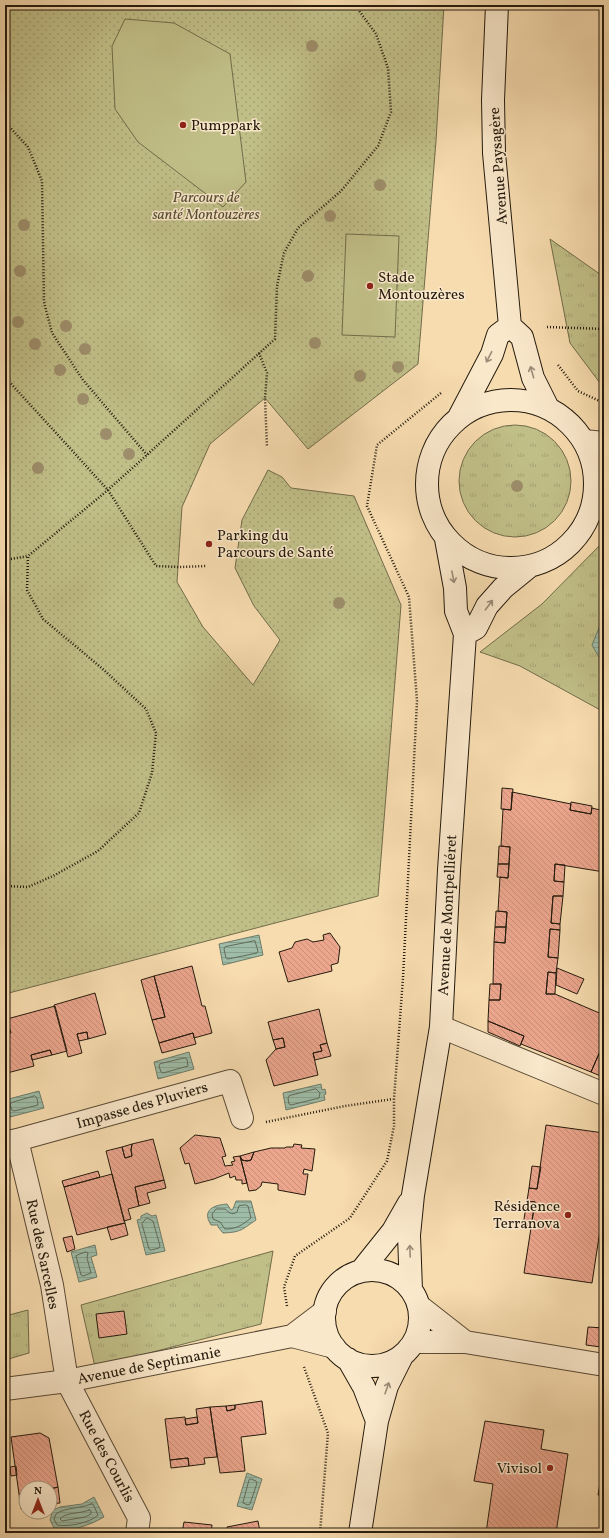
<svg xmlns="http://www.w3.org/2000/svg" width="609" height="1538" font-family="Vollkorn,serif">
	<style>
		.grass { fill: url(#grass-tufts); stroke: #726c4a }
		.park { fill: url(#park-dots); stroke: #726c4a }
		.pitch { fill: #c1bf88; stroke: #726c4a }
		.water { fill: url(#water-rules); stroke: #6d7b69 }
		.lines { fill: none; stroke-linecap: round; stroke-linejoin: round }
		.shore { stroke: #616b5a; stroke-width: 1 }
		.building { fill: url(#building-back-hatch); stroke: #241a0d }
		.street-casing { stroke: #594a36; stroke-width: 24 }
		.secondary-casing { stroke: #241a0d; stroke-width: 24 }
		.path { stroke: #241a0d; stroke-width: 2.5; stroke-dasharray: 1 2; stroke-linecap: butt }
		.street { stroke: #fae8cb; stroke-width: 22 }
		.secondary { stroke: #fae8cb; stroke-width: 22 }
		.tree { fill: #9d8d6a }
		.oneway { stroke: #9a8b76 }
		.poi-dot { fill: #8f2418; stroke: #fae8cb; stroke-width: 1.5 }
		.labels { text-anchor: middle; stroke-width: 3; stroke-linejoin: round; paint-order: stroke }
		.poi-label { font-size: 15px; fill: #241a0d; stroke: #fae8cb; text-anchor: start }
		.street-label { font-size: 15px; fill: #241a0d; stroke: #fae8cb }
		.park-label { font-size: 15px; font-style: italic; fill: #534c32; stroke: #fae8cb }
	</style>
	<defs>
		<pattern id="grass-tufts" width="24" height="20" patternUnits="userSpaceOnUse"><rect width="24" height="20" fill="#c1bf88"/><path d="M3 7l-1-3M5 7V3M7 7l1-3M15 17l-1-3M17 17v-4M19 17l1-3" fill="none" stroke="#a6a474"/></pattern>
		<pattern id="park-dots" width="8" height="8" patternUnits="userSpaceOnUse"><rect width="8" height="8" fill="#c1bf88"/><path d="M2 2h.1M6 6h.1" fill="none" stroke="#a6a474" stroke-width="1.8" stroke-linecap="round"/></pattern>
		<pattern id="water-rules" width="6" height="5" patternUnits="userSpaceOnUse"><rect width="6" height="5" fill="#9ebca7"/><path d="M0 2.5h6" fill="none" stroke="#88a18f"/></pattern>
		<pattern id="building-back-hatch" width="6" height="6" patternUnits="userSpaceOnUse"><rect width="6" height="6" fill="#eca68e"/><path d="M-1 5l2 2M0 0l6 6M5-1l2 2" fill="none" stroke="#ca8e79"/></pattern>
	</defs>
	<rect width="100%" height="100%" fill="#f7dcaf"/>
	<filter id="stains"><feTurbulence type="fractalNoise" baseFrequency=".005" numOctaves="4"/><feColorMatrix values="0 0 0 0 .2 0 0 0 0 .09 0 0 0 0 .02 0 0 0 .5 -.17"/></filter>
	<radialGradient id="worn" r=".72"><stop offset=".6" stop-color="#630" stop-opacity="0"/><stop offset="1" stop-color="#630" stop-opacity=".3"/></radialGradient>
	<path class="grass" d="M550,239L604,277V385L600,383L570,343Z
		M459 481a56 56 0 1 1 112 0a56 56 0 1 1-112 0Z
		M604,541V712L520,666L480,652L542,604Z
		M273,1251L261,1324L95,1367L81,1305Z
		M28,1310L29,1353L5,1360V1316Z"/>
	<path class="park" d="M5,5H444L436,141L418,364L308,449L265,398L210,444L182,507L177,582L203,627L253,685L280,640L254,606L235,568L242,520L268,470L282,477L291,488L354,496L401,605L378,896L5,994Z"/>
	<path class="pitch" d="M125,19L174,23L230,54L246,182L223,207L138,142L115,109L112,46Z
		M346,234L399,236L395,337L342,335Z"/>
	<path class="water" d="M604,616V666L592,645Z
		M259,935L263,955L223,965L219,944Z
		M189,1052L194,1069L158,1079L154,1062Z
		M321,1084L322,1090L325,1089L326,1094L324,1095L325,1100L286,1110L283,1093Z
		M39,1091L44,1108L10,1117L5,1100Z
		M236,1201H251L256,1220C241,1230 242,1232 223,1233L218,1227V1225H211C201,1209 215,1205 227,1204L231,1210L233,1209Z
		M147,1213L152,1216L156,1215L165,1251L146,1255L137,1220L141,1219V1216Z
		M95,1245L97,1255L91,1257L97,1277L79,1282L71,1252Z
		M247,1473L262,1479L252,1510L237,1506Z
		M94,1497L104,1517C92,1524 68,1534 54,1528L50,1520L53,1510L60,1507L82,1504Z"/>
	<g class="lines">
		<path class="shore" d="M255,941L258,951L257,953L228,959L226,958L224,949L225,947Z
			M185,1058L187,1059L188,1066L163,1073L161,1072L159,1066L160,1064Z
			M316,1089L320,1093L319,1098L291,1105L289,1104L288,1098L289,1096Z
			M35,1096L37,1098L38,1105L14,1111L12,1110L10,1105L11,1103Z
			M246,1205L248,1206L251,1218C242,1225 237,1229 225,1229L220,1222L213,1219L212,1214L216,1209H225C229,1212 231,1216 237,1212L239,1206Z
			M147,1218L153,1221L160,1246L159,1248L151,1250L149,1249L142,1224Z
			M86,1252L88,1253L87,1258L91,1273L83,1276L81,1275L76,1256Z
			M251,1479L256,1481L257,1483L250,1504L248,1505L243,1503V1502L249,1480Z
			M91,1504H93L98,1515C90,1523 68,1527 57,1525L54,1519L56,1514C66,1507 79,1509 91,1504Z
			M89,1510L91,1511V1514L85,1517L62,1521L60,1519C65,1512 81,1514 89,1510Z"/>
	</g>
	<path class="building" d="M502,788L513,789L511,810L501,809Z
		M512,792L571,804L570,810L591,814L592,808L604,811V872L555,864L554,881L564,882L563,896H553L551,923L560,924V930L550,929L548,957L558,958L556,973L548,972L546,994H555L604,1015V1050L601,1049L591,1072L521,1044L524,1036L488,1021L489,1000H500L501,984H493L494,942L505,943L507,912L498,911L500,877L508,878L509,864L510,847L501,846L503,809L511,810Z
		M571,802L592,806L591,814L570,810Z
		M499,846L510,847L509,864H498Z
		M498,864H509L508,878L497,877Z
		M555,864L565,865L564,882L554,881Z
		M553,896H563L560,924L551,923Z
		M496,911L507,912L506,927H495Z
		M495,927H506L505,943L494,942Z
		M550,929L560,930L558,958L548,957Z
		M330,933L340,947L338,963L331,965L332,971L288,982L279,952L292,948L295,942L307,939L313,942L324,940L323,935Z
		M192,966L202,1006H205L212,1033L194,1038L193,1033L159,1043L152,1020L165,1017L154,976Z
		M557,968L584,979L577,994L556,985Z
		M548,972L556,973L555,994H546Z
		M154,976L165,1017L152,1020L141,980Z
		M490,984H501L500,1000H489Z
		M95,993L106,1034L88,1039L87,1032L77,1034L82,1053L68,1057L54,1005Z
		M55,1006L67,1051L52,1055L50,1050L31,1055L34,1066L7,1073L5,1067V1035L11,1033L7,1019Z
		M319,1009L327,1043L320,1045L322,1051L313,1053L318,1075L274,1086L266,1060L276,1049L285,1047L283,1038L273,1040L268,1022Z
		M488,1021L524,1036L520,1046L488,1032Z
		M87,1032L88,1039L79,1041L77,1034Z
		M193,1033L196,1044L162,1053L159,1043Z
		M283,1038L285,1047L276,1049L273,1040Z
		M327,1043L331,1056L315,1060L313,1053L322,1051L320,1045Z
		M601,1049L604,1050L603,1077L591,1072Z
		M50,1050L52,1055L32,1060L31,1055Z
		M546,1125L604,1133V1204L592,1283L524,1273L535,1202L527,1201L529,1188L537,1189Z
		M195,1135L220,1138L226,1156L222,1157L225,1166L233,1165L231,1162L235,1161L233,1157L240,1156L247,1183L242,1184V1180H236L235,1176L230,1178L229,1173L214,1179L195,1184L189,1163L185,1164L180,1148Z
		M153,1139L164,1180L135,1187L139,1206L128,1209L131,1219L124,1221L106,1151L122,1147L125,1158L132,1156L131,1150L132,1144Z
		M132,1144L131,1150L132,1156L125,1158L122,1147Z
		M294,1144L302,1145L301,1148L315,1149L312,1171L304,1169L303,1174H308L305,1195L278,1190V1184L262,1182L261,1186L256,1190L249,1191L240,1156L242,1160L247,1161L251,1160L254,1152L271,1148H285L286,1147H293Z
		M254,1152L251,1160L247,1161L242,1160L240,1156Z
		M532,1166L541,1167L537,1189L529,1188Z
		M98,1171L100,1177L64,1187L62,1181Z
		M112,1174L125,1223L77,1235L64,1187Z
		M164,1180L166,1188L147,1193L150,1203L139,1206L135,1187Z
		M527,1201L535,1202L531,1226L523,1225Z
		M125,1223L128,1235L111,1240L107,1227Z
		M5,1235L10,1251L5,1252Z
		M72,1236L75,1249L67,1252L63,1238Z
		M124,1311L127,1334L99,1338L96,1314Z
		M588,1327L604,1328L601,1347L586,1345Z
		M262,1401L266,1434L241,1437L245,1471L220,1473L210,1407L226,1406L227,1411L235,1409V1405Z
		M235,1405V1409L227,1411L226,1406Z
		M210,1407L217,1457L204,1458L205,1464L189,1466L188,1458L170,1460L165,1419L185,1417L186,1425L198,1423L196,1409Z
		M197,1417L198,1423L186,1425L185,1419Z
		M485,1421L544,1430L541,1449L568,1454L556,1533H486L493,1484L474,1481Z
		M40,1433L49,1438L58,1487L50,1489L26,1488V1493L19,1494L11,1437Z
		M188,1458L189,1466L171,1468L170,1460Z
		M604,1459V1496L598,1495Z
		M16,1466L17,1475L11,1476L10,1467Z
		M58,1487L60,1503L50,1504V1489Z
		M26,1493V1508L21,1509L19,1494Z
		M258,1521L260,1532L228,1533L227,1527Z
		M184,1522L212,1525L211,1533H182Z"/>
	<g class="lines">
		<g class="street-casing">
			<path id="street" d="M584,441L604,443
				M592,509L604,500
				M441,1027L604,1094
				M17,1140L230,1081L242,1118
				M5,1143L17,1140L52,1285L67,1381L139,1518L137,1533
				M419,1306L465,1342
				M292,1336L334,1347
				M414,1342H465L604,1365
				M5,1389L67,1381L292,1336L325,1311"/>
		</g>
		<g class="secondary-casing">
			<path id="secondary" d="M497,5L493,100L494,153L510,326L522,337L533,378L548,408
				M427 484a84 84 0 1 1 168 0a84 84 0 1 1-168 0Z
				M459,417L492,354L498,335L510,326
				M465,634L476,628L487,606L503,588L530,566
				M324 1318a48 48 0 1 1 96 0a48 48 0 1 1-96 0Z
				M361,1271L393,1231L409,1203
				M411,1290L409,1235L413,1195L441,1027L449,870L465,634L456,611L455,588L446,539
				M348,1359L364,1387L377,1421
				M360,1533L377,1421L387,1386L402,1356"/>
		</g>
		<path class="path" d="M5,122L28,147L42,181L44,302L52,333L83,380L147,455
			M547,327L604,329
			M259,353L267,373L265,398L267,447
			M558,365L578,391L604,403
			M5,377L108,490L156,566L180,567L207,566
			M5,560L28,556
			M5,886L28,887L53,876L98,851L139,813L152,773L156,733L146,709L104,670L43,619L27,590L28,556L108,490L275,339L277,286L284,253L298,228L341,191L378,146L391,112L388,68L376,34L355,5
			M266,1122L345,1106L393,1099
			M287,1306L284,1287L295,1256L350,1218L387,1161L394,1126V1099L403,978L417,701L409,597L367,506L377,445L441,393
			M304,1367L328,1433L320,1533"/>
		<use href="#street" class="street"/>
		<use href="#secondary" class="secondary"/>
	</g>
	<g class="tree">
		<circle cx="312" cy="46" r="6"/>
		<circle cx="380" cy="185" r="6"/>
		<circle cx="330" cy="216" r="6"/>
		<circle cx="24" cy="225" r="6"/>
		<circle cx="20" cy="271" r="6"/>
		<circle cx="308" cy="276" r="6"/>
		<circle cx="18" cy="322" r="6"/>
		<circle cx="66" cy="326" r="6"/>
		<circle cx="315" cy="343" r="6"/>
		<circle cx="35" cy="344" r="6"/>
		<circle cx="85" cy="349" r="6"/>
		<circle cx="398" cy="367" r="6"/>
		<circle cx="60" cy="370" r="6"/>
		<circle cx="360" cy="376" r="6"/>
		<circle cx="83" cy="399" r="6"/>
		<circle cx="106" cy="434" r="6"/>
		<circle cx="129" cy="454" r="6"/>
		<circle cx="38" cy="468" r="6"/>
		<circle cx="517" cy="486" r="6"/>
		<circle cx="339" cy="603" r="6"/>
	</g>
	<defs><path id="oneway-shaft" d="M-6 0H5M1.5-3L5.5 0L1.5 3" fill="none" stroke-width="1.6" stroke-linecap="round" stroke-linejoin="round"/></defs>
	<g class="oneway">
		<use href="#oneway-shaft" transform="translate(489 357) rotate(117)"/>
		<use href="#oneway-shaft" transform="translate(532 372) rotate(-106)"/>
		<use href="#oneway-shaft" transform="translate(453 577) rotate(79)"/>
		<use href="#oneway-shaft" transform="translate(489 605) rotate(-53)"/>
		<use href="#oneway-shaft" transform="translate(410 1251) rotate(-92)"/>
		<use href="#oneway-shaft" transform="translate(387 1388) rotate(-71)"/>
	</g>
	<g class="poi-dot">
		<circle cx="183" cy="125" r="4"/>
		<circle cx="370" cy="286" r="4"/>
		<circle cx="209" cy="544" r="4"/>
		<circle cx="568" cy="1215" r="4"/>
		<circle cx="550" cy="1468" r="4"/>
	</g>
	<g class="labels">
		<g class="poi-label">
			<text x="191" y="130">Pumppark</text>
			<text x="378" y="282">Stade<tspan x="378" dy="17">Montouzères</tspan></text>
			<text x="217" y="540">Parking du<tspan x="217" dy="17">Parcours de Santé</tspan></text>
			<text x="560" y="1211" text-anchor="end">Résidence<tspan x="560" dy="17">Terranova</tspan></text>
			<text x="542" y="1473" text-anchor="end">Vivisol</text>
		</g>
		<g class="street-label">
			<text transform="translate(498 166) rotate(-94)" y="5">Avenue Paysagère</text>
			<text transform="translate(447 915) rotate(-87)" y="5">Avenue de Montpelliéret</text>
			<text transform="translate(142 1105) rotate(-16)" y="5">Impasse des Pluviers</text>
			<text transform="translate(43 1254) rotate(78)" y="5">Rue des Sarcelles</text>
			<text transform="translate(149 1365) rotate(-11)" y="5">Avenue de Septimanie</text>
			<text transform="translate(107 1456) rotate(62)" y="5">Rue des Courlis</text>
		</g>
		<g class="park-label">
			<text x="206" y="202">Parcours de<tspan x="206" dy="17">santé Montouzères</tspan></text>
		</g>
	</g>
	<rect width="609" height="1538" fill="none" stroke="#f7dcaf" stroke-width="20"/>
	<rect x="6" y="6" width="597" height="1526" fill="none" stroke="#241a0d" stroke-width="2"/>
	<rect x="10" y="10" width="589" height="1518" fill="none" stroke="#241a0d"/>
	<g transform="translate(38 1500)"><circle r="19" fill="#fae8cb" stroke="#a4967f"/>
	<path d="M0-3L7 15L0 10L-7 15Z" fill="#8f2418"/>
	<text y="-6" font-size="11" font-weight="bold" text-anchor="middle" fill="#241a0d">N</text>
	</g>
	<rect width="100%" height="100%" filter="url(#stains)"/>
	<rect width="100%" height="100%" fill="url(#worn)"/>
</svg>
